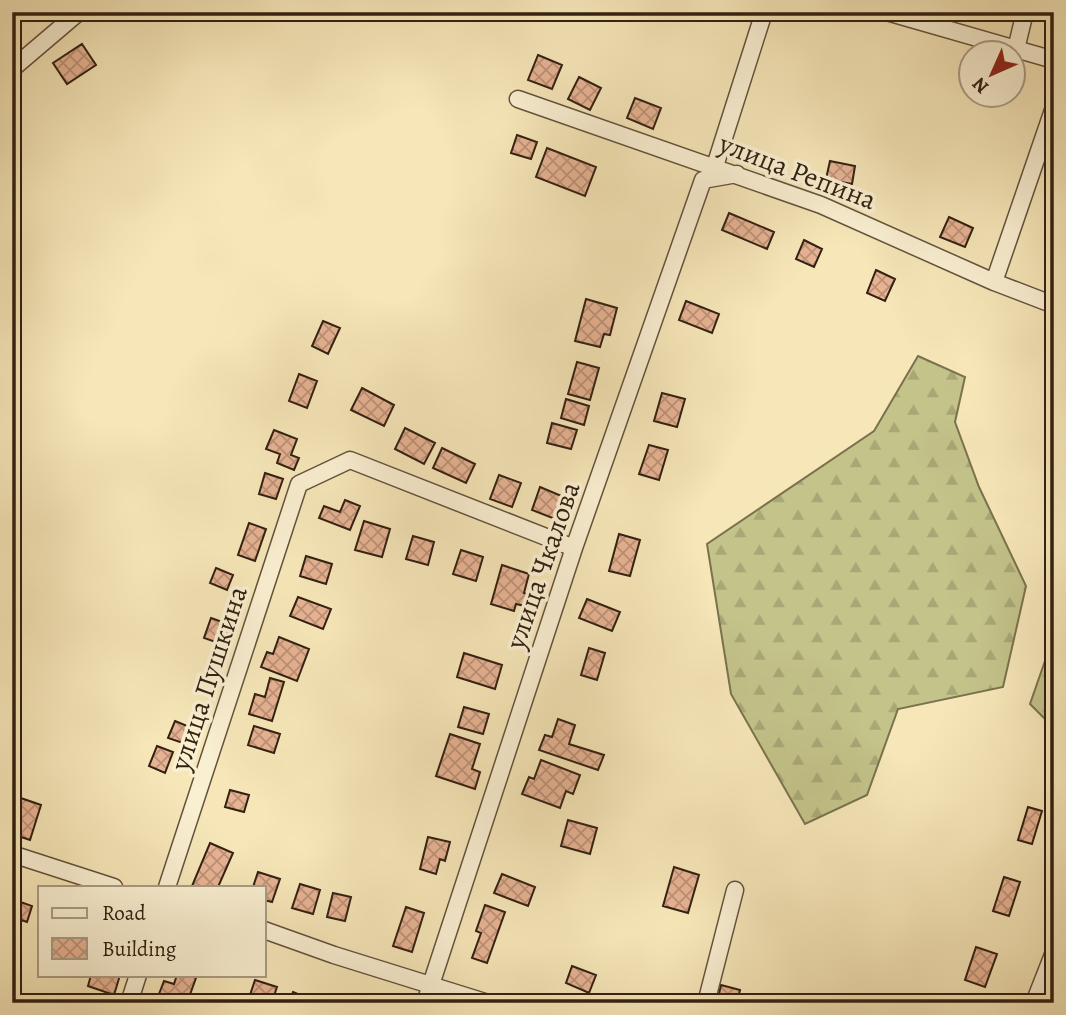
<svg xmlns="http://www.w3.org/2000/svg" width="1066" height="1015" font-family="Alegreya,serif">
	<style>
		.forest { fill: url(#forest-firs); stroke: #7a724e; stroke-width: 2 }
		.building { fill: url(#building-cross-hatch); stroke: #322011; stroke-width: 2 }
		.lines { fill: none; stroke-linecap: round; stroke-linejoin: round }
		.street-casing { stroke: #63523b; stroke-width: 19 }
		.street { stroke: #f9efd1; stroke-width: 16 }
		.labels { text-anchor: middle; stroke-width: 7; stroke-linejoin: round; paint-order: stroke }
		.street-label { font-size: 28px; fill: #322011; stroke: #f9efd1 }
	</style>
	<defs>
		<pattern id="forest-firs" width="22" height="20" patternUnits="userSpaceOnUse" patternTransform="scale(1.75)"><rect width="22" height="20" fill="#c3c38a"/><path d="M5 1l3.5 6h-7zM16 11l3.5 6h-7z" fill="#a8a776"/></pattern>
		<pattern id="building-cross-hatch" width="8" height="8" patternUnits="userSpaceOnUse" patternTransform="scale(1.75)"><rect width="8" height="8" fill="#e7b393"/><path d="M0 0l8 8M0 8l8-8" fill="none" stroke="#bc9177"/></pattern>
	</defs>
	<rect width="100%" height="100%" fill="#f6e6b8"/>
	<filter id="stains"><feTurbulence type="fractalNoise" baseFrequency=".00286" numOctaves="4"/><feColorMatrix values="0 0 0 0 .2 0 0 0 0 .09 0 0 0 0 .02 0 0 0 .5 -.17"/></filter>
	<radialGradient id="worn" r=".72"><stop offset=".6" stop-color="#630" stop-opacity="0"/><stop offset="1" stop-color="#630" stop-opacity=".3"/></radialGradient>
	<path class="forest" d="M918,356L965,377L955,422L979,487L1026,586L1003,687L898,709L867,795L805,824L731,694L707,544L874,431Z
		M1054,635V728L1030,704Z"/>
	<path class="building" d="M82,44L96,65L67,84L53,63Z
		M538,55L562,65L552,89L528,80Z
		M579,77L601,88L590,110L568,99Z
		M635,98L661,108L653,129L627,118Z
		M517,135L537,142L531,159L511,153Z
		M547,148L596,167L585,196L536,177Z
		M830,161L855,166L852,184L826,179Z
		M729,213L774,232L767,249L722,230Z
		M949,217L973,228L965,247L940,237Z
		M804,240L822,249L814,267L796,259Z
		M876,270L895,279L885,301L867,293Z
		M586,299L617,308L610,335L604,334L600,347L575,341Z
		M686,301L719,314L712,333L679,320Z
		M323,321L340,328L328,354L312,346Z
		M577,362L599,368L590,400L568,394Z
		M299,374L317,381L307,408L289,401Z
		M362,388L394,405L384,426L351,410Z
		M662,393L685,399L677,427L654,421Z
		M566,399L589,406L584,425L561,418Z
		M552,423L577,430L571,449L547,443Z
		M405,428L435,443L424,464L395,449Z
		M274,430L297,439L291,455L299,458L294,470L277,463L280,454L266,449Z
		M649,445L668,450L659,480L639,474Z
		M442,448L475,464L466,483L433,468Z
		M265,473L283,479L276,499L259,494Z
		M499,475L521,483L512,507L490,499Z
		M540,487L564,497L555,519L532,510Z
		M345,500L360,506L350,530L319,518L324,506L340,512Z
		M364,521L390,529L382,557L355,550Z
		M249,523L266,529L255,561L238,555Z
		M619,534L640,540L630,576L609,571Z
		M413,536L434,542L428,565L406,559Z
		M461,550L483,557L476,581L453,574Z
		M306,556L332,564L326,584L300,576Z
		M502,565L529,574L524,593L532,596L529,607L516,604L514,611L491,604Z
		M216,568L233,575L227,590L210,583Z
		M298,597L331,609L323,629L290,616Z
		M587,599L620,612L612,631L579,618Z
		M211,618L234,626L227,646L204,638Z
		M279,637L309,649L297,681L261,667L267,652L273,654Z
		M589,648L605,653L597,680L581,675Z
		M464,653L502,665L495,689L457,677Z
		M270,678L284,682L272,721L249,714L255,694L265,697Z
		M464,707L489,714L483,734L458,727Z
		M558,719L575,725L569,744L604,755L598,770L539,750L545,735L552,737Z
		M175,721L192,728L186,744L168,738Z
		M254,726L280,734L274,753L248,745Z
		M450,734L480,744L472,769L480,772L475,789L436,776Z
		M157,746L173,752L165,773L149,766Z
		M541,760L580,775L573,794L566,791L560,808L522,794L529,777L534,779Z
		M230,790L249,795L244,812L225,807Z
		M12,795L41,805L30,840L12,834Z
		M1028,807L1042,811L1032,844L1018,840Z
		M568,820L597,828L590,854L561,846Z
		M428,837L450,842L445,861L440,859L436,874L420,869Z
		M210,843L233,853L218,887H196L192,886Z
		M674,867L699,875L688,913L663,906Z
		M258,872L280,879L272,902L264,900V887H253Z
		M502,874L535,887L528,906L494,893Z
		M1004,877L1020,882L1009,916L993,911Z
		M300,884L320,890L313,914L292,908Z
		M333,893L351,897L345,921L327,917Z
		M12,899L32,906L27,922L12,917Z
		M485,905L505,912L487,963L472,958L481,933L476,931Z
		M406,907L424,913L412,952L393,946Z
		M976,947L997,954L985,987L965,980Z
		M572,966L596,975L589,993L566,983Z
		M91,975H120L114,995L88,986Z
		M177,975H197L187,1003L159,994L164,981L174,984Z
		M255,980L277,987L272,1002L250,995Z
		M721,985L740,990L737,1003H717Z
		M293,992L317,1002L316,1003H289Z"/>
	<g class="lines">
		<g class="street-casing">
			<path id="street" d="M887,12L1054,60
				M1016,49L1025,12
				M12,69L79,12
				M518,99L821,205L994,282L1054,305
				M715,166L764,12
				M994,282L1054,107
				M12,854L114,887
				M167,887L299,484L350,460L574,548
				M264,930L334,955L488,1003
				M129,1003L138,975
				M425,1003L574,548L703,180L737,174
				M706,1003L735,890
				M1034,1003L1054,952"/>
		</g>
		<use href="#street" class="street"/>
	</g>
	<g class="labels">
		<g class="street-label">
			<text transform="translate(798 171) rotate(21)" y="10">улица Репина</text>
			<text transform="translate(542 565) rotate(-71)" y="10">улица Чкалова</text>
			<text transform="translate(208 678) rotate(-72)" y="10">улица Пушкина</text>
		</g>
	</g>
	<rect width="1066" height="1015" fill="none" stroke="#f6e6b8" stroke-width="42"/>
	<rect x="14" y="14" width="1038" height="987" fill="none" stroke="#322011" stroke-width="3.5"/>
	<rect x="21" y="21" width="1024" height="973" fill="none" stroke="#322011" stroke-width="2"/>
	<rect x="38" y="886" width="228" height="91" fill="#f9efd1" stroke="#a99c84" stroke-width="2"/>
	<rect x="52" y="908" width="35" height="10" fill="#f9efd1" stroke="#a99c84" stroke-width="2"/>
	<text x="102" y="920" font-size="21" fill="#322011">Road</text>
	<rect x="52" y="938" width="35" height="21" fill="url(#building-cross-hatch)" stroke="#a99c84" stroke-width="2"/>
	<text x="102" y="956" font-size="21" fill="#322011">Building</text>
	<g transform="translate(992 74) rotate(225)"><circle r="33" fill="#f9efd1" stroke="#a99c84" stroke-width="2"/>
	<path d="M0-5L12 26L0 18L-12 26Z" fill="#8f2418"/>
	<text y="-10" font-size="19" font-weight="bold" text-anchor="middle" fill="#322011">N</text>
	</g>
	<rect width="100%" height="100%" filter="url(#stains)"/>
	<rect width="100%" height="100%" fill="url(#worn)"/>
</svg>
